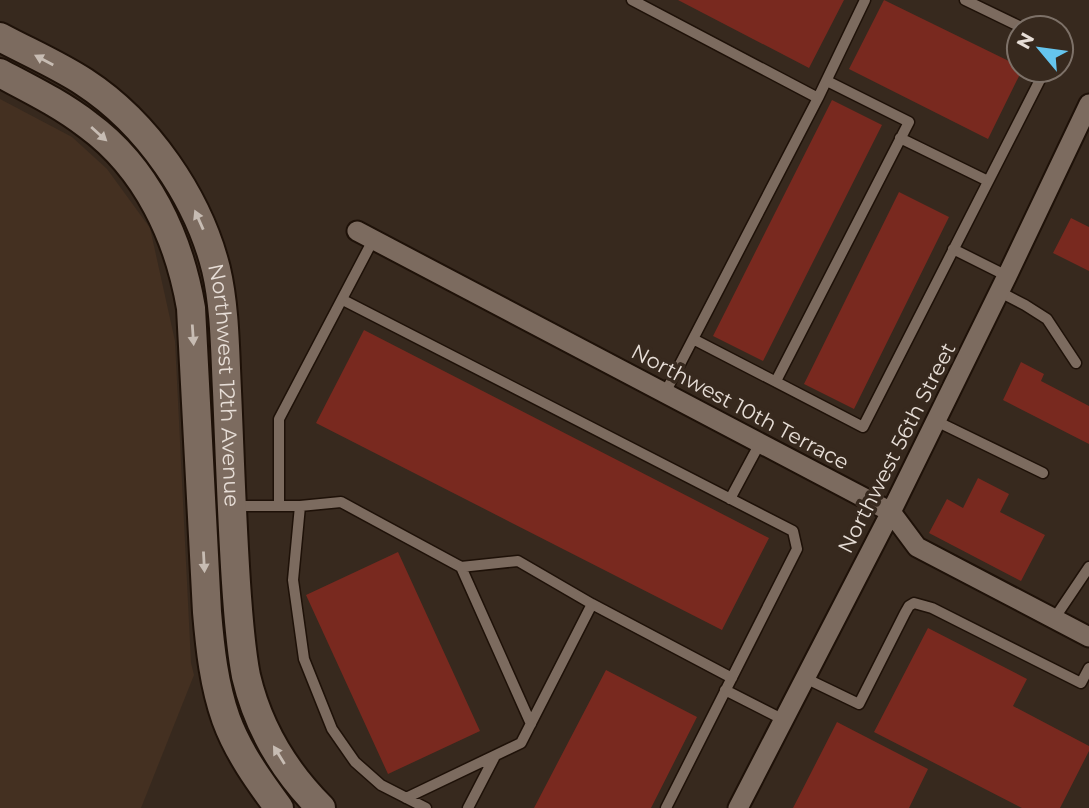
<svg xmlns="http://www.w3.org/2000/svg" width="1089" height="808" font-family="Montserrat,sans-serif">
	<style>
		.built { fill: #443021 }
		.building { fill: #79291f }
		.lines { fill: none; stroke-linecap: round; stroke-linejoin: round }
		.lane-casing { stroke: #1e1108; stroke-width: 13 }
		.street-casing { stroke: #1e1108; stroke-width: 23 }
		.secondary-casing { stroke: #1e1108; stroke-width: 32 }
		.lane { stroke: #7c6b5f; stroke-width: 10 }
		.street { stroke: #7c6b5f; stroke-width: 19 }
		.secondary { stroke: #7c6b5f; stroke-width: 28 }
		.oneway { fill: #c7bcb3 }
		.labels { text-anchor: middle; stroke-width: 7; stroke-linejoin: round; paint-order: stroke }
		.street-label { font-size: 21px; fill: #e7ded7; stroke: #37291e }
	</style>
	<rect width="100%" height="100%" fill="#37291e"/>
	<path class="built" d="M0,99L72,137L107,169L150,228L175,341L191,663L194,675L141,808H0Z"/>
	<path class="building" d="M678,0H844L809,68Z
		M884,0L1019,66V70H1022L988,139L849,69Z
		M832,100L882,125L763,361L713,336Z
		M899,192L949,217L854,409L804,384Z
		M1071,218L1089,227V271L1053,253Z
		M364,330L769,538L722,630L316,423Z
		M1021,362L1044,374L1041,381L1089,406V444L1003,400Z
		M978,478L1009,494L1000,512L1045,535L1021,581L929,533L947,499L963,508Z
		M398,552L480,731L388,774L306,595Z
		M928,628L1027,679L1013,706L1089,746V751L1060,808H1022L874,732Z
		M606,670L697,717L651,808H534Z
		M837,722L928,769L909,808H793Z"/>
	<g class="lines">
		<g class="lane-casing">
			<path id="lane" d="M632,0L818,98L865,0
				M965,0L1023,28
				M900,138L988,181
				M953,249L1007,276
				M1000,292L1025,305L1047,319L1076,363
				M343,300L793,531L797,549L666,808
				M693,339L863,427L1045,70
				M776,381L909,122L827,81
				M665,393L818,98
				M936,421L1043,473
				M730,499L760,443
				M233,506H300L341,502L461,567L518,561L592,604L732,678
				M279,506V419L373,240
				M300,506L293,580L304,659L332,729L355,762L381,785L426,808
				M461,567L531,724
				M1054,619L1089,567
				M805,678L859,704L905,613L909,606L914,603L932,608L1081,683L1089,668
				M725,690L784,720
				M406,798L521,743L592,604
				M468,808L495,756"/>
		</g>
		<g class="street-casing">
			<path id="street" d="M357,231L891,512L917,547L1089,637
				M738,808L891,512L1007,276L1089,104"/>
		</g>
		<g class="secondary-casing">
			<g id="secondary">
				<path id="s1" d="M0,37C28,52 58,65 84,82C147,123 198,197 216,269C225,307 225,352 227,391C230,459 232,529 237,597C239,624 241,650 246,676C258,727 285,772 321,808"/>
				<path d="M0,73C30,89 61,104 88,125C147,168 179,238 191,308L207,612C210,648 214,685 226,719C238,752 259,781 279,808"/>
			</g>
		</g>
		<use href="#lane" class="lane"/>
		<use href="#street" class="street"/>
		<use href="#secondary" class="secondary"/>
	</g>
	<defs><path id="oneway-solid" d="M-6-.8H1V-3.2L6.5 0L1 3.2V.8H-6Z" transform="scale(1.75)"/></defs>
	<g class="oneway">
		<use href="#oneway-solid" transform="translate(44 60) rotate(-152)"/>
		<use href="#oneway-solid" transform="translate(99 134) rotate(42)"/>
		<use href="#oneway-solid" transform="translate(199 220) rotate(-114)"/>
		<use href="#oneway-solid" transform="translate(193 335) rotate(86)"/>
		<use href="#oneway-solid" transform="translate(204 562) rotate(87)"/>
		<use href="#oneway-solid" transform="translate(279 755) rotate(-122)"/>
	</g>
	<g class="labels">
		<g class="street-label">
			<text dy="7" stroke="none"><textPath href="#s1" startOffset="446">Northwest 12th Avenue</textPath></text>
			<text transform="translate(740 407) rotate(28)" y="7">Northwest 10th Terrace</text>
			<text transform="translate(897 448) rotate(-63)" y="7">Northwest 56th Street</text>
		</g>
	</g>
	<g transform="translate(1040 49) rotate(299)"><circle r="33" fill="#37291e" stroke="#7d7168" stroke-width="2"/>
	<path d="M0-5L12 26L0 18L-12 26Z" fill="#65c5ee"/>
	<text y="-10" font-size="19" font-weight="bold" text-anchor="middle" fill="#e7ded7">N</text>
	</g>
</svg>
